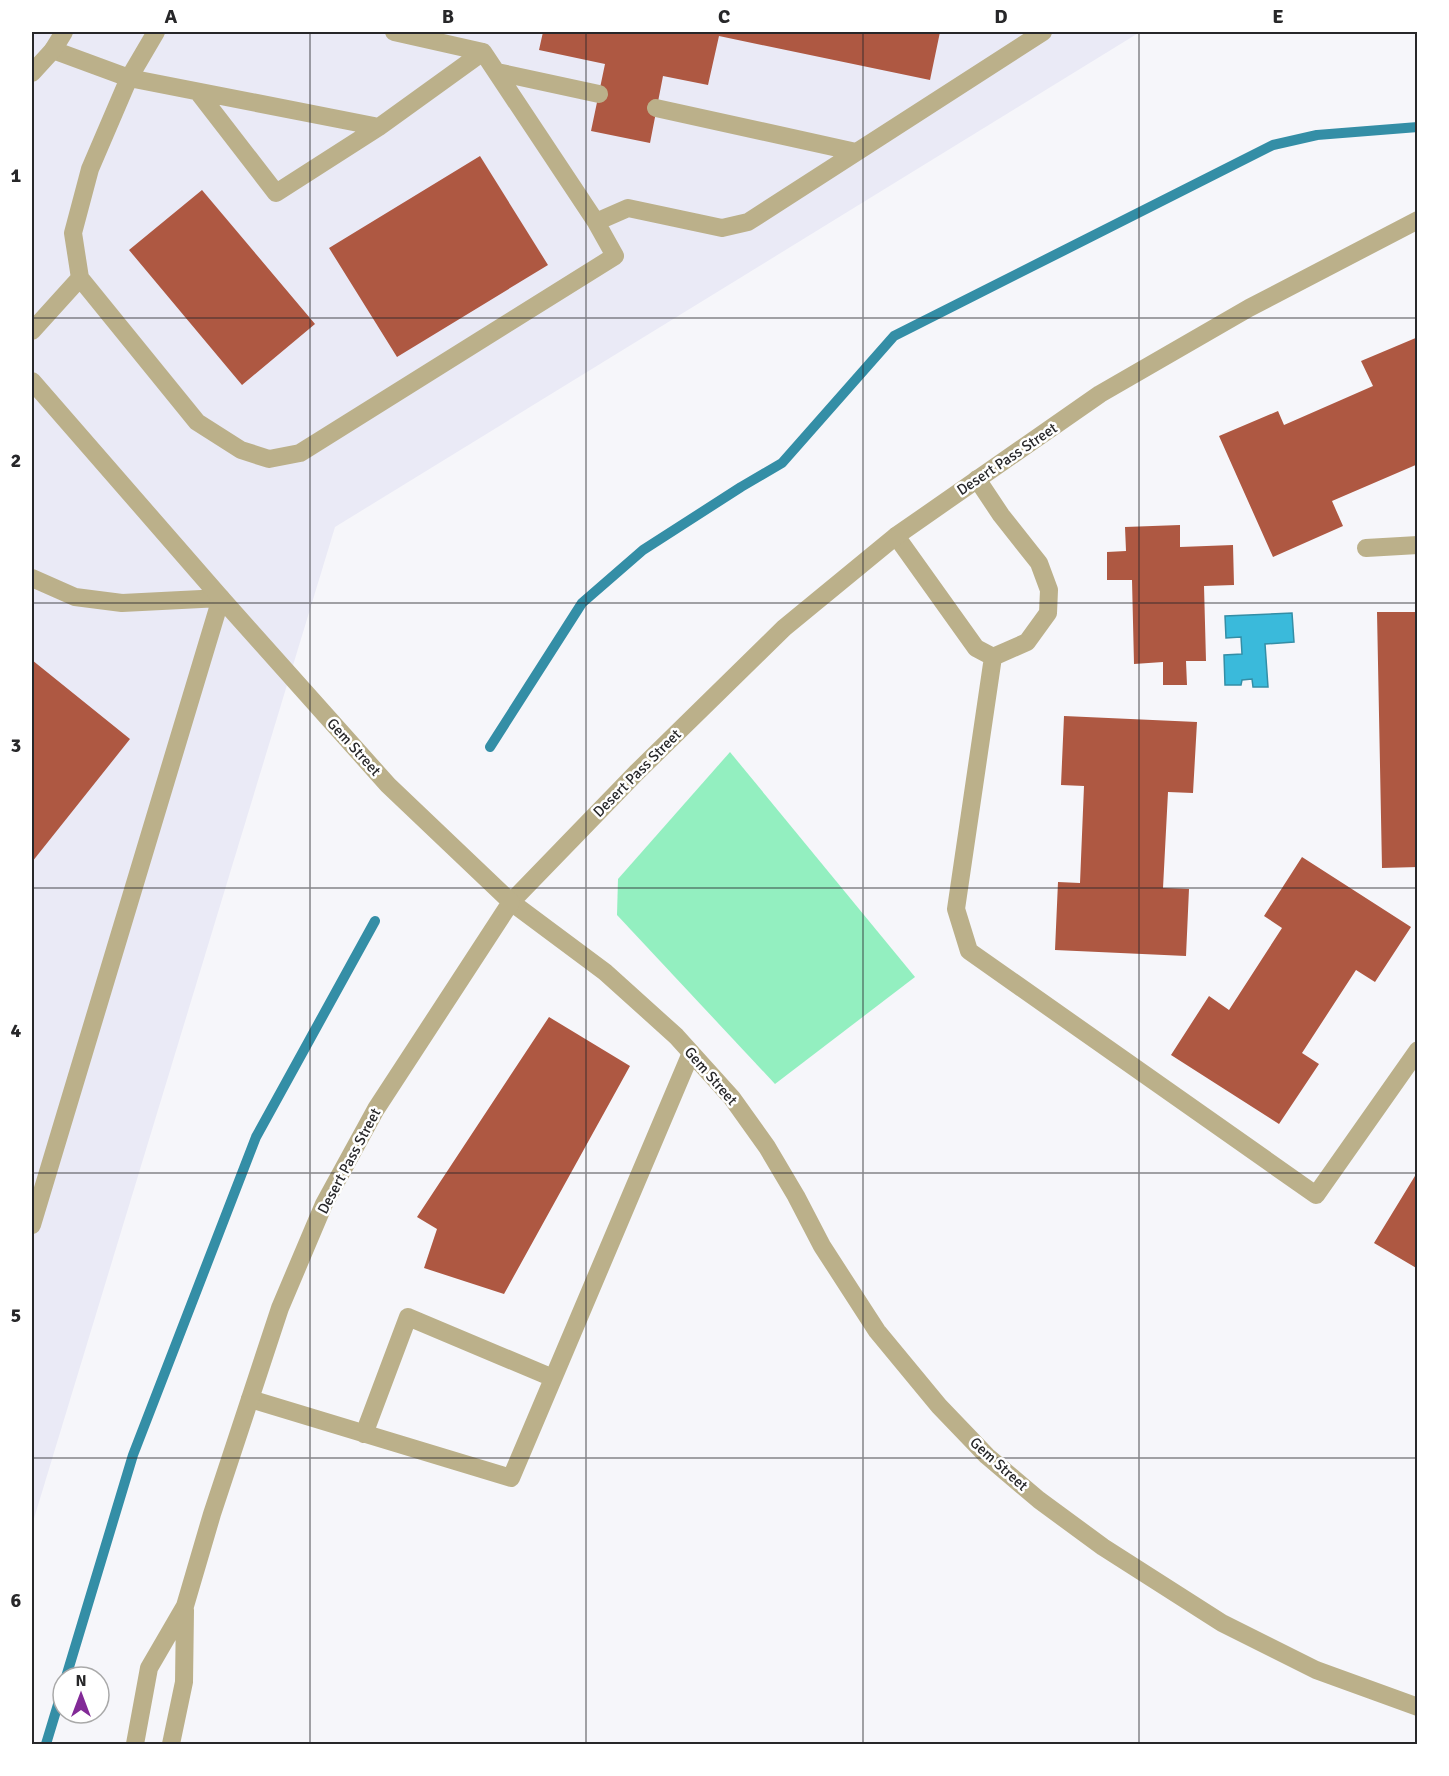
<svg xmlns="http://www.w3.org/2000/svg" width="1449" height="1776" font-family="Signika,sans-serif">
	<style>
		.built { fill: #eaeaf6 }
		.green { fill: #93efc0 }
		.water { fill: #3abadb; stroke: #348ea6; stroke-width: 1.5 }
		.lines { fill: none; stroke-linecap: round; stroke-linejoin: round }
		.stream { stroke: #348ea6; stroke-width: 10 }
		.building { fill: #ae5842 }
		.service { stroke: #bbb08a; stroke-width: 18 }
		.minor { stroke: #bbb08a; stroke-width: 18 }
		.tertiary { stroke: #bbb08a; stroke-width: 18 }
		.grid { fill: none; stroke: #272729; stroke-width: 1.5; stroke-opacity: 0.55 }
		.labels { text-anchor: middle; stroke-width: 5; stroke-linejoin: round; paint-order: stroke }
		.street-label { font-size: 15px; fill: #272729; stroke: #fff }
		.neatline { fill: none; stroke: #272729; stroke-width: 2 }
		.grid-label { font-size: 20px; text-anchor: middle; font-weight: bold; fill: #272729 }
	</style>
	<rect width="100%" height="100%" fill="#f6f6fa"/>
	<path class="built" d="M32,32H1140L335,527L32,1525Z"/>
	<path class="green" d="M730,752L915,977L775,1084L617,915L618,879Z"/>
	<path class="water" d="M1292,613L1294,642L1265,644L1268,687H1253L1252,679L1242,680L1241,685H1225L1224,655L1242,654L1241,637L1226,638L1225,616Z"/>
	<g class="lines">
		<path class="stream" d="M490,747L582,603L643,550L741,487L782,463L894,336L1273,145L1317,135L1418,127
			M66,1677L133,1455L256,1137L375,921
			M46,1744L63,1688"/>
	</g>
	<path class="building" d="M543,32H940L930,80L719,36L708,85L663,76L650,143L591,131L605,64L539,50Z
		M480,156L548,265L397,357L329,248Z
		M202,190L315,324L242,385L129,250Z
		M1418,337V464L1332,501L1343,526L1273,557L1219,436L1278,411L1284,425L1373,386L1361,361Z
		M1180,525V547L1233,545L1234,585L1204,586L1206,661H1186L1187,685H1163V662L1134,664L1132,580H1107V552L1126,551L1125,527Z
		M1377,612H1418V867L1382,868Z
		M32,660L130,739L32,862Z
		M1064,716L1197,722L1193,793L1168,792L1163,888L1189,889L1186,956L1055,950L1058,882L1080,883L1084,786L1061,785Z
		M1302,857L1411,927L1375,982L1356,970L1302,1053L1319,1064L1279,1124L1171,1055L1209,996L1229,1010L1282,928L1264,916Z
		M549,1017L630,1066L504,1294L424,1268L437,1229L417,1217Z
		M1418,1171V1269L1374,1243Z"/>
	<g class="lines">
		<path class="service" d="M156,32L129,78L90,169L73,233L80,278L197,422L241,450L269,459L300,453L615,256L596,222L483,52L394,32
			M53,50L129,78L379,127
			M497,72L599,94
			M198,92L276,193L379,127L483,52
			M656,108L856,152
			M596,222L628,208L722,228L748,222L1043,32
			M32,331L80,278
			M896,536L976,648L993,657L1027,642L1048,613L1049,590L1039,563L1001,515L977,479
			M1366,548L1418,545
			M32,578L75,597L122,603L221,598L32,1225
			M993,657L956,909L969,951L1316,1195L1418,1050
			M250,1399L511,1478L691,1053
			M364,1434L408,1317L553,1378"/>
		<path class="minor" d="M1418,220L1249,308L1100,394L896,536L784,628L636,773L511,902L605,972L676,1036L732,1098L767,1147L796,1196L822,1246L877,1331L939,1406L987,1456L1039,1500L1103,1547L1222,1623L1316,1670L1418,1707"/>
		<path class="tertiary" d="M32,73L53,50L64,32
			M32,381L221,598L388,785L511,902L376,1109L324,1204L280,1308L212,1514L185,1606L149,1668L135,1744
			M171,1744L184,1682L185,1610"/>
	</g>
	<path class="grid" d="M310,32V1744M586,32V1744M863,32V1744M1139,32V1744M32,318H1418M32,603H1418M32,888H1418M32,1173H1418M32,1458H1418"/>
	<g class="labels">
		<g class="street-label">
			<text transform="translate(1007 459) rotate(-34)" y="5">Desert Pass Street</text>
			<text transform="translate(354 747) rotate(48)" y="5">Gem Street</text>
			<text transform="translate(637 773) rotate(-45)" y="5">Desert Pass Street</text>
			<text transform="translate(711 1076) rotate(49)" y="5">Gem Street</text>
			<text transform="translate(349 1161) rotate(-62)" y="5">Desert Pass Street</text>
			<text transform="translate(999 1464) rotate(42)" y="5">Gem Street</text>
		</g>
	</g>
	<rect width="1449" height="1776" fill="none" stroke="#ffffff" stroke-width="66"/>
	<g transform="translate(81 1695)"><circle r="28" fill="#ffffff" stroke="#a9a9a9" stroke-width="1.5"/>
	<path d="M0-4.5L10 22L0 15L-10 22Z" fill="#822a97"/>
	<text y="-9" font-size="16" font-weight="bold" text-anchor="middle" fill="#272729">N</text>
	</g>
	<rect x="33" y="33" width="1383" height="1710" class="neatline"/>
	<g class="grid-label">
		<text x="171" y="23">A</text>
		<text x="448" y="23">B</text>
		<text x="724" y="23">C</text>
		<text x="1001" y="23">D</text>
		<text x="1278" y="23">E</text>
		<text x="16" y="182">1</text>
		<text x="16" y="467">2</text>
		<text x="16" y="752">3</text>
		<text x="16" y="1037">4</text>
		<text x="16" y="1322">5</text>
		<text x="16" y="1607">6</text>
	</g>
</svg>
